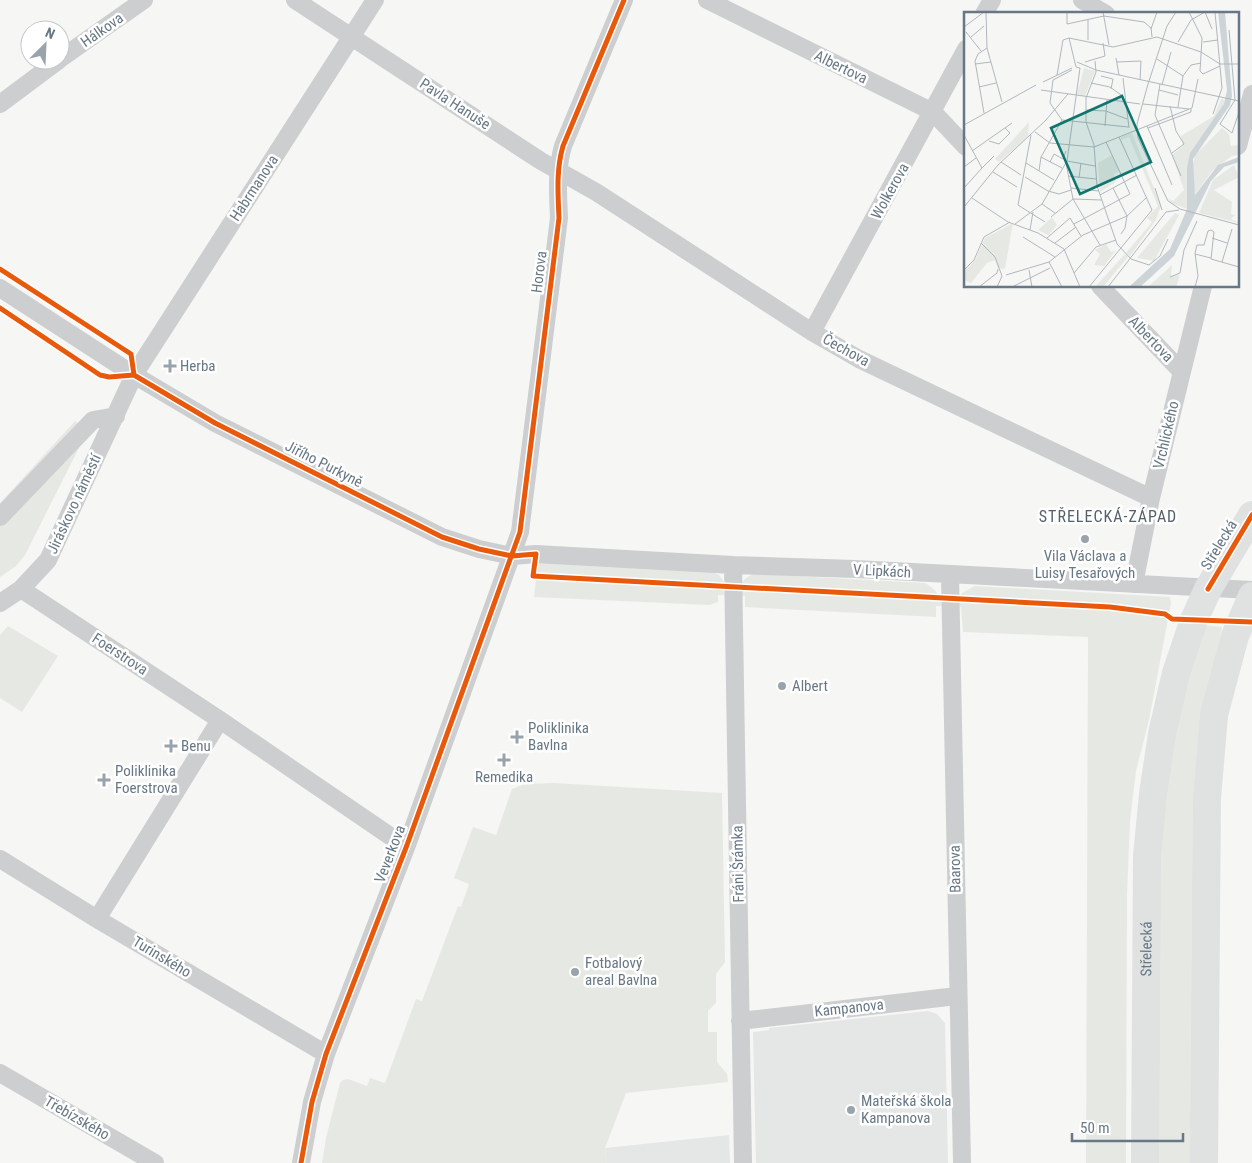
<svg xmlns="http://www.w3.org/2000/svg" width="1252" height="1163" font-family="'Roboto Condensed',sans-serif">
	<style>
		.built { fill: #e5e6e6 }
		.green { fill: #e6e9e3 }
		.lines { fill: none; stroke-linecap: round; stroke-linejoin: round }
		.street { stroke: #cccecf; stroke-width: 18 }
		.primary { stroke: #e0e1e1; stroke-width: 28 }
		.cycleway-casing { stroke: #fff; stroke-width: 8 }
		.cycleway { stroke: #e8590c; stroke-width: 5 }
		.poi-dot { fill: #99a3ac; stroke: #fff; stroke-width: 2 }
		.labels { text-anchor: middle; stroke-width: 5; stroke-linejoin: round; paint-order: stroke }
		.street-label { font-size: 15px; fill: #677785; stroke: #fff }
		.poi-label { font-size: 15px; fill: #677785; stroke: #fff; text-anchor: start }
		.neighbourhood-label { font-size: 16px; letter-spacing: 1px; fill: #54606a; stroke: #fff }
		.inset-road { fill: none; stroke: #b0b8be; stroke-width: 1 }
		.view { fill: #0f766e; fill-opacity: 0.15; stroke: #0f766e; stroke-width: 2.5 }
		.inset-edge { fill: none; stroke: #677785; stroke-width: 2.5 }
	</style>
	<rect width="100%" height="100%" fill="#f6f6f5"/>
	<path class="built" d="M928,1011L937,1014L945,1023L948,1163H756L753,1032L769,1030V1028Z
		M729,1135L730,1163H607L605,1148Z"/>
	<path class="green" d="M75,421L87,430V432L25,555L16,566L0,577V503Z
		M538,562L710,571L719,575L724,582V595H718V602L709,605L534,597Z
		M755,574L925,583C934,588 941,595 942,606H936V617L745,607V596H738C740,584 743,577 755,574Z
		M975,586L1170,597L1171,603L1149,720L1136,771L1130,821L1127,896L1126,1163H1086L1088,637L963,632L961,607L956,606L962,593Z
		M1204,625L1222,627L1198,757L1194,1163H1154L1157,866L1164,788L1178,710Z
		M8,626L58,656L22,712L0,698V635Z
		M554,783L722,793L725,962L716,974V1003L708,1011V1032H717V1062L727,1074L728,1082L626,1093L605,1148L607,1163H322L326,1138L340,1083L343,1080L348,1079L367,1086L370,1078L385,1083L416,999L422,1001L458,906L461,907L469,884L454,878L473,827L496,835L512,789L525,784Z"/>
	<g class="lines">
		<path class="street" d="M295,0L541,161L596,192L812,332L859,359L1151,498
			M707,0L933,112L966,147
			M1082,0L1106,14
			M984,14L992,0
			M60,59L144,0
			M0,104L59,60
			M1238,146L1252,94
			M1100,286L1181,371
			M0,288L134,375L215,423L442,537L479,549L512,556L536,554L733,565L855,569L1252,590
			M812,332L966,49
			M0,517L93,420L116,416
			M733,565L743,1163
			M950,575L962,1163
			M1134,584L1151,498L1203,286
			M21,589L220,720L390,836L407,845
			M0,603L21,589L48,560L134,375L375,0
			M0,859L97,919L326,1054
			M97,919L220,720
			M740,1021L957,996
			M0,1073L155,1163
			M301,1163L312,1102L326,1054L407,845L520,532L559,218C558,194 556,170 563,146L624,0"/>
		<g class="primary">
			<path id="s1" d="M1145,1163L1147,856L1153,794L1162,734L1176,673L1194,620L1208,589L1252,515"/>
			<path d="M1204,1163L1207,799L1214,715L1235,636L1252,596"/>
		</g>
		<g class="cycleway-casing">
			<path id="cycleway" d="M0,269L131,354L134,375
				M0,308L100,375L109,377L134,375
				M134,375L215,423L442,537L479,549L512,556L536,554L533,576L1110,607L1165,614L1172,619L1252,622
				M1208,589L1252,515
				M301,1163L312,1102L326,1054L407,845L520,532L559,218C558,194 556,170 563,146L624,0"/>
		</g>
		<use href="#cycleway" class="cycleway"/>
	</g>
	<g class="poi-dot">
		<path d="M167.5 358.5h5v5h5v5h-5v5h-5v-5h-5v-5h5z"/>
		<circle cx="1085" cy="539" r="5"/>
		<circle cx="782" cy="686" r="5"/>
		<path d="M514.5 729.5h5v5h5v5h-5v5h-5v-5h-5v-5h5z"/>
		<path d="M168.5 738.5h5v5h5v5h-5v5h-5v-5h-5v-5h5z"/>
		<path d="M501.5 752.5h5v5h5v5h-5v5h-5v-5h-5v-5h5z"/>
		<path d="M101.5 772.5h5v5h5v5h-5v5h-5v-5h-5v-5h5z"/>
		<circle cx="575" cy="972" r="5"/>
		<circle cx="851" cy="1110" r="5"/>
	</g>
	<g class="labels">
		<g class="street-label">
			<text transform="translate(102 30) rotate(-35)" y="5">Hálkova</text>
			<text transform="translate(841 67) rotate(26)" y="5">Albertova</text>
			<text transform="translate(455 104) rotate(33)" y="5">Pavla Hanuše</text>
			<text transform="translate(254 188) rotate(-57)" y="5">Habrmanova</text>
			<text transform="translate(890 191) rotate(-61)" y="5">Wolkerova</text>
			<text transform="translate(539 272) rotate(-83)" y="5">Horova</text>
			<text transform="translate(1151 339) rotate(46)" y="5">Albertova</text>
			<text transform="translate(846 350) rotate(29)" y="5">Čechova</text>
			<text transform="translate(1166 435) rotate(-77)" y="5">Vrchlického</text>
			<text transform="translate(324 464) rotate(27)" y="5">Jiřího Purkyně</text>
			<text transform="translate(74 504) rotate(-65)" y="5">Jiráskovo náměstí</text>
			<text transform="translate(1219 545) rotate(-59)" y="5">Střelecká</text>
			<text transform="translate(882 571) rotate(3)" y="5">V Lipkách</text>
			<text transform="translate(120 654) rotate(33)" y="5">Foerstrova</text>
			<text transform="translate(390 854) rotate(-69)" y="5">Veverkova</text>
			<text transform="translate(738 864) rotate(-91)" y="5">Fráni Šrámka</text>
			<text transform="translate(955 869) rotate(-91)" y="5">Baarova</text>
			<text dy="5" stroke="none"><textPath href="#s1" startOffset="214">Střelecká</textPath></text>
			<text transform="translate(162 957) rotate(31)" y="5">Turinského</text>
			<text transform="translate(849 1008) rotate(-6)" y="5">Kampanova</text>
			<text transform="translate(77 1118) rotate(30)" y="5">Třebízského</text>
		</g>
		<g class="poi-label">
			<text x="180" y="371">Herba</text>
			<text x="1085" y="561" text-anchor="middle">Vila Václava a<tspan x="1085" dy="17">Luisy Tesařových</tspan></text>
			<text x="792" y="691">Albert</text>
			<text x="528" y="733">Poliklinika<tspan x="528" dy="17">Bavlna</tspan></text>
			<text x="181" y="751">Benu</text>
			<text x="115" y="776">Poliklinika<tspan x="115" dy="17">Foerstrova</tspan></text>
			<text x="504" y="782" text-anchor="middle">Remedika</text>
			<text x="585" y="968">Fotbalový<tspan x="585" dy="17">areal Bavlna</tspan></text>
			<text x="861" y="1106">Mateřská škola<tspan x="861" dy="17">Kampanova</tspan></text>
		</g>
		<g class="neighbourhood-label">
			<text x="1108" y="522">STŘELECKÁ-ZÁPAD</text>
		</g>
	</g>
	<g transform="translate(964 12)">
		<rect width="275" height="275" fill="#f6f6f5"/>
		<path d="M120,56L131,59L121,84L113,82ZM257,87L261,88L259,95L226,141L223,197L207,191L204,186L209,189L220,178L208,143L219,134L217,124L250,104ZM65,110L64,125L35,150L31,147ZM258,116L265,122L267,134L274,133L275,124V143L268,144L249,158L231,182L228,158L231,143ZM168,121L197,194L192,208L166,244L162,241L188,210L183,206L194,194L165,125L157,128V125ZM148,143L155,159L150,162L152,170L136,180L134,151ZM270,153L275,165L250,178L268,190L267,202L271,203L267,207L275,211L235,201L249,168ZM211,201L215,203L190,249L173,246ZM88,205L93,213L84,223L74,218ZM49,211L41,257L34,256L31,248L23,251L7,271L0,268V259L11,248L21,226ZM142,232L147,240L152,238L140,254L130,253L136,242L131,238ZM161,242L164,245L139,275H131ZM208,253L207,264L216,263L212,275H184Z" fill="#e6e9e3"/>
		<path d="M254,0H261L268,84L266,93L229,147L231,183L254,153L275,145V150L260,155L247,169L210,244L176,275H165L206,237L223,197V156L226,141L260,92L263,78Z" fill="#cdd4d7"/>
		<path class="inset-road" d="M22,0L23,36L38,90M103,0V12L140,4L180,10L187,16L188,25M139,0L145,33M212,0L203,14L184,72L173,112L174,126L204,189L216,197L275,213M225,0L238,26L236,59L239,62L256,54M241,0L248,17M0,15L20,0M187,17L193,0M265,18L271,88L256,112L268,121M2,20L17,39M7,25L20,14M105,26L149,35L193,25L237,40L256,52M105,26L112,55L116,56M124,28V8M214,30L227,8L241,0M239,30L254,28M152,46L155,63M193,47L219,64M131,49L132,60L122,86V110L130,133L133,174L153,232L167,247L185,253L196,244L204,227M113,50L132,58L275,89M121,50L141,44L139,31M153,50L177,49L176,68M11,52L27,50M255,52H275M108,58L89,68L86,91L98,108L164,115M93,63L99,28L105,26M137,64L149,67L147,77M159,66L165,116M79,70L108,56M127,71L146,75L160,85M196,72L191,103L217,164M198,73L207,40M15,75L32,71M77,78L176,92M195,78L214,83M179,92L225,97M206,94L212,119L220,132L208,141M214,95L219,64L227,53L237,51M122,98L142,99L163,107M20,101L11,49L14,42L23,36M249,102L258,76L251,0M0,113L72,73M141,114L143,88M183,114L208,173M184,116L227,100V97M71,120L86,131L130,135L228,96L234,67M268,121L275,100M0,123L18,156L0,176M67,123L54,193L81,210M25,129L35,132L46,121L41,116M8,139L48,111M77,145L98,156M103,149L131,154M37,150L57,163M86,150L90,142L99,147L102,139M62,151L90,168M102,151L109,187L136,233M0,155L12,146M18,156L30,144M75,159L77,145L98,108M29,160L53,175M104,164L132,167M61,165L84,179L95,182L107,178M115,166L117,151M107,176L135,179M149,176L163,204L161,216L157,222M191,176L198,198M136,183L173,163M8,186L44,210L74,221L100,237M78,192L91,201M0,195L34,153L82,108L104,82M87,205L109,187L138,188M51,212L78,192L103,149L116,56M110,212L166,182L142,130M66,218L69,200M59,225L91,245M83,226L106,206L117,224M248,226L263,231M17,231L31,245L38,264L33,275M91,231L112,215M240,233L244,219L247,218L250,220L247,247L275,255M100,237L116,275M231,242L247,246M85,250L98,275M258,250L268,217M0,258L10,248L20,225L46,210M65,258L68,275M110,261L132,235L152,228M42,263L85,250L119,223L163,204L183,185M206,265L216,261L220,238L233,209M15,275L33,261L34,257M48,275L86,256M125,275L188,198L155,125M144,275L202,200L215,198M231,275L234,264L231,241L233,233H240"/>
		<path class="view" d="M158,84L187,150L116,182L87,116Z"/>
		<rect width="275" height="275" class="inset-edge"/>
	</g>
	<g transform="translate(45 45) rotate(24)"><circle r="24" fill="#ffffff" stroke="#c2c9ce"/>
	<path d="M0-4L9 19L0 12L-9 19Z" fill="#99a3ac"/>
	<text y="-8" font-size="14" font-weight="bold" text-anchor="middle" fill="#677785">N</text>
	</g>
	<path d="M1072 1133v8h111v-8" fill="none" stroke="#677785" stroke-width="2.5"/>
	<text x="1080" y="1133" font-size="15" fill="#677785" stroke="#ffffff" stroke-width="4" paint-order="stroke">50 m</text>
</svg>
